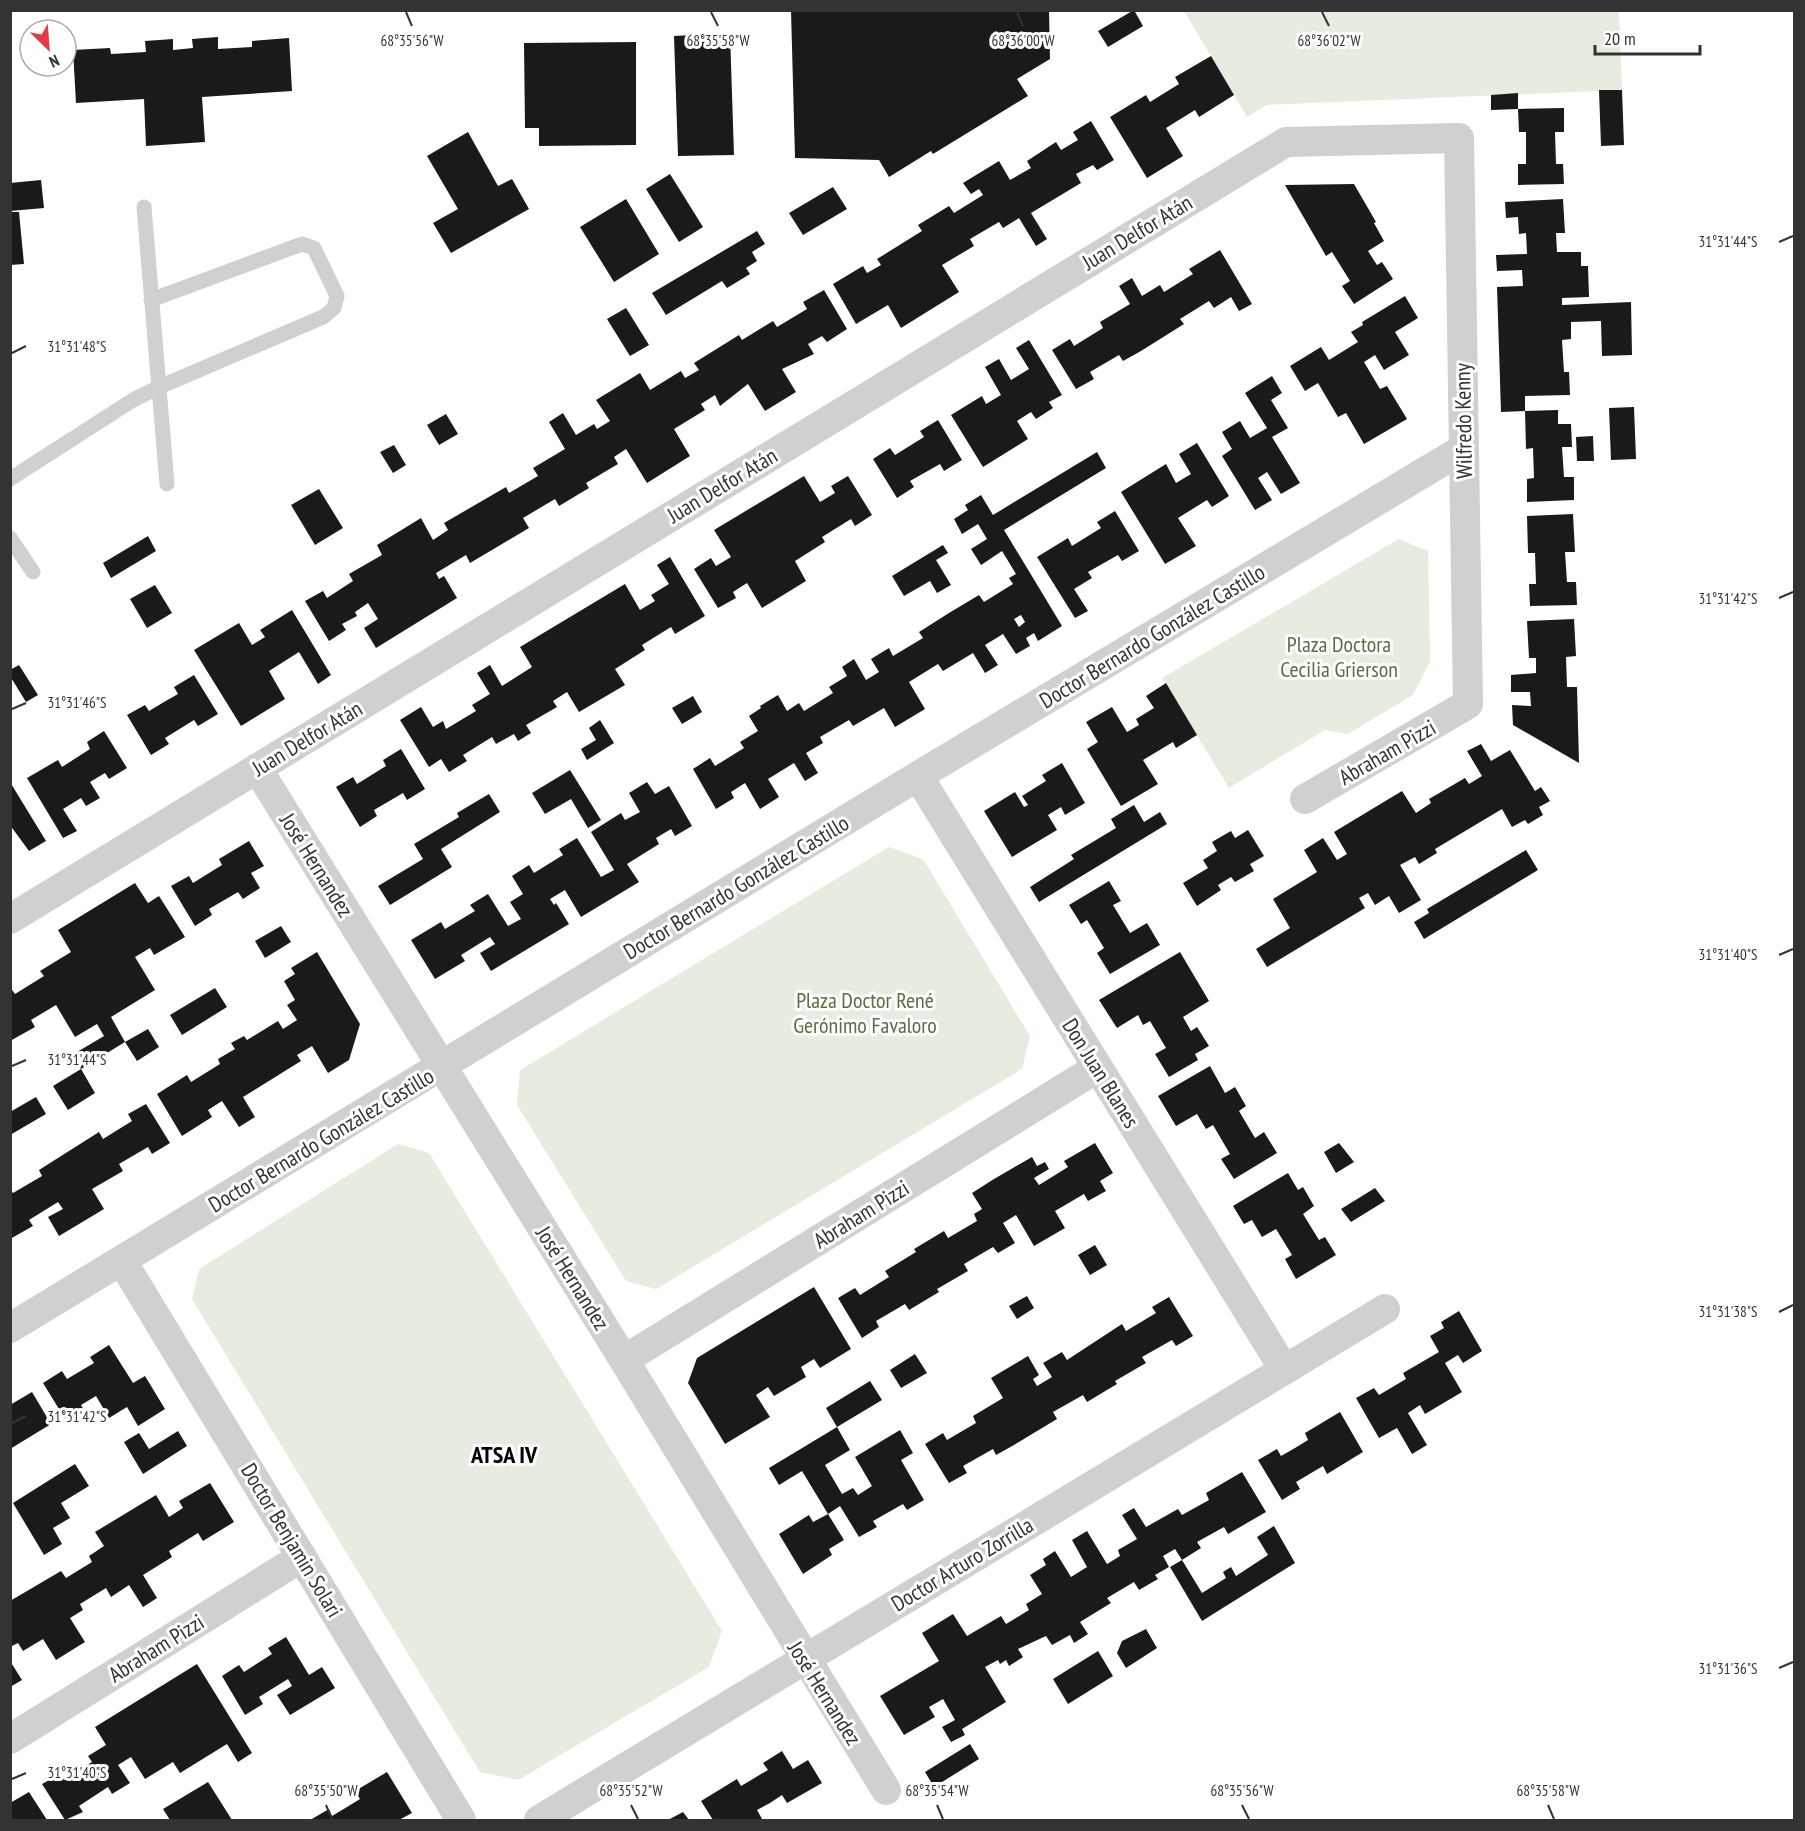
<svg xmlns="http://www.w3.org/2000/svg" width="1805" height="1831" font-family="'PT Sans Narrow',sans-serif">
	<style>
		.green { fill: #e6ecdf }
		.building { fill: #1a1a1a; fill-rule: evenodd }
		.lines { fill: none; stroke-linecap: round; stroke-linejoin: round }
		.service { stroke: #d0d0d0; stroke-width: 15 }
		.minor { stroke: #d0d0d0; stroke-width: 30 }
		.ticks { fill: none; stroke: #333; stroke-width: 2 }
		.labels { text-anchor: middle; stroke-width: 6; stroke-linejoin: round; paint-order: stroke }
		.street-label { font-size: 22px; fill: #333; stroke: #fff }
		.park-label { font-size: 22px; fill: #56703f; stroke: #fff }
		.neighbourhood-label { font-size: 24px; font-weight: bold; fill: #000; stroke: #fff }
		.ticks-label { font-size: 15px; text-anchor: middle; fill: #333; stroke: #fff; stroke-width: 6; stroke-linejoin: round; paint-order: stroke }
	</style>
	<rect width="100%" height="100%" fill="#fff"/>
	<path class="green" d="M1184,11H1619L1622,90L1267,105L1247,117Z
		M1399,539L1428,551L1430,661L1413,695L1348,734L1325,730L1229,788L1162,678Z
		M889,847L923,859L1030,1036L1022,1069L656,1289L626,1281L517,1105L520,1070Z
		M398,1144L429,1153L722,1631L709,1667L518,1780L480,1772L192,1299L199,1269Z"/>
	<path class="building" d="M791,10H1049L1050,59L1017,79L1028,96L933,154L931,151L889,177L879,160L795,158Z
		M1134,10L1143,26L1108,47L1098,31Z
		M730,33L734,155L678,156L674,36Z
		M218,37V49L252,47V41L289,38L292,91L202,97L205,142L146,146L144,99L76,103L73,50L110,48L111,54L146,52L145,41L173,39V50L193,48L192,39Z
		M636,42V145L539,146V128H525L524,43Z
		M1211,56L1234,95L1199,117L1195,110L1166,128L1183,156L1147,178L1110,117L1146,95L1150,102L1179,84L1175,77Z
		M1599,90H1622L1624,145L1601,146Z
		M1518,93V109L1491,110V95Z
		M1564,108V132H1555L1556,164H1563L1564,184L1518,185V164H1526V132H1519L1518,109Z
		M1091,121L1114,160L1097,170L1093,165L1076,174L1081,183L1031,213L1047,239L1036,246L1019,218L1003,228L999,222L970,239L974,246L942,265L959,292L901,328L888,305L856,324L833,284L863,266L867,273L881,265L877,259L922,231L918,225L949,206L954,213L983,195L979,189L971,194L963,183L999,161L1010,180L1031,168L1027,161L1056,142L1061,150L1078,140L1073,132Z
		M468,132L498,186L512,179L529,209L451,253L433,223L458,209L427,156Z
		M670,174L703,227L679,242L646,189Z
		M41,180L44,208L10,211V183Z
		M1354,184L1376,222L1374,223L1384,241L1368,251L1377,265L1382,262L1393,279L1354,304L1342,286L1350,281L1332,252L1326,256L1285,185Z
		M833,187L847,209L803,235L789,213Z
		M626,199L659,254L614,282L580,227Z
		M1563,199L1565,233H1556L1557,252H1581V266H1588L1589,297L1562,298V305L1631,302L1632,355L1602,356L1601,321L1571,322V339L1562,340L1564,372H1569L1570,395L1525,396V411L1501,412L1497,287L1523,286L1522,270L1497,271L1496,255L1527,254L1526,233L1519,234L1518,217L1506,218L1505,202Z
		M10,212H19L24,264L10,265Z
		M757,231L765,244L752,252L757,261L746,268L750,274L727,288L722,281L666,315L652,293Z
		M1220,250L1252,304L1239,311L1231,297L1214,308L1209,301L1180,319L1184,324L1141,351L1123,361L1119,355L1090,372L1094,379L1076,389L1052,350L1070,339L1074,346L1103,328L1100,322L1130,304L1119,286L1132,278L1142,296L1160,285L1164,292L1193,274L1189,269Z
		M824,290L847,329L827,342L822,336L808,344L814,354L782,369L796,392L765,411L748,384L720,406L715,395L701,404L705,410L674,429L690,456L647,483L626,449L614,457L618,464L586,483L589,488L559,506L555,499L523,518L529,528L470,563L466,555L436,573L439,579L444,576L457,598L376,648L364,628L378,619L368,603L355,612L357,616L342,624L346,630L329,641L305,601L323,591L327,598L353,581L349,574L382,555L377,545L421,518L433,540L448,530L444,523L506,487L509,493L538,476L533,468L565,449L549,422L563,413L576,435L594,424L597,429L610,421L596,400L640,373L650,390L681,371L685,378L699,370L694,363L739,335L742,340L773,321L777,327L807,309L803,302Z
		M1405,296L1418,318L1395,332L1409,355L1384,370L1375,355L1364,362L1380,389L1387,386L1407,419L1364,444L1346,413L1338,417L1318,383L1305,391L1290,366L1321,347L1329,360L1358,342L1351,332L1363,325L1362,322Z
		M626,308L649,345L630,356L607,319Z
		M1029,340L1062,395L1049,402L1053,408L1036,419L1031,412L1017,421L1028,439L983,467L951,415L982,396L986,404L1001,395L985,367L999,359L1011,380L1029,369L1016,348Z
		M1272,376L1282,393L1271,400L1288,428L1272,437L1300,483L1281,494L1267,472L1258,478L1272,500L1255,510L1222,456L1232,449L1222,432L1240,421L1250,438L1267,428L1245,393Z
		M1634,407L1636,459L1611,460L1609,408Z
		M1558,410V424H1571L1572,447H1562L1564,477H1574V500L1527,502V479L1534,478L1533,448L1526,449L1525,411Z
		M446,414L458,434L439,445L427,425Z
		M938,420L962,460L944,471L940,464L910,481L914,487L897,498L873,459L890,448L895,455L924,437L920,431Z
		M1593,436L1594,461H1577L1576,437Z
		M1197,443L1229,496L1212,507L1207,500L1178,518L1196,546L1165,564L1121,492L1166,464L1176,483L1191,474L1179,454Z
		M394,445L406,465L393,473L380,452Z
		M1097,452L1106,468L1004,530L1062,626L1038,641L1034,633L1026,638L1030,646L1016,654L1003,634L985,645L998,665L985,673L973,653L943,671L938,664L909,682L925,709L895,727L884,708L853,726L849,720L820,737L823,743L806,753L818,773L805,781L794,763L768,779L779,797L760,809L745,783L731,792L734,798L716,809L693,769L710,758L715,766L744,748L740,742L758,731L749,716L761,708L760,706L778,695L787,711L799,703L804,711L833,693L829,687L847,676L842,667L854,659L866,680L879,672L871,659L889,648L893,656L923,638L919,632L949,613L979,595L984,602L1013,584L1009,578L1016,574L1002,551L981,565L971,549L987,539L978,524L962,534L954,519L968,510L965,505L981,495L993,515ZM1021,615L1025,622L1019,627L1014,619Z
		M804,476L820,502L835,493L831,486L848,476L872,515L855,526L851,519L822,537L825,542L795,561L806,581L762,608L747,583L733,592L736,598L718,608L694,569L711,558L716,566L731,557L714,530Z
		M319,489L343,528L315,545L291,505Z
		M1115,511L1139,551L1122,561L1118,555L1088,572L1092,578L1074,589L1088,611L1075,618L1037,557L1068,538L1072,546L1101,528L1097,522Z
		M1573,514L1575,552H1565L1567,582H1576L1577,605L1530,606L1529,584H1536L1535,553H1528L1527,516Z
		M148,536L156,551L111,578L103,563Z
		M943,545L948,553L936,560L951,585L937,593L930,581L904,596L892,576Z
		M670,557L705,616L675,634L671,627L642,645L645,650L615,669L625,685L579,712L567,692L553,701L557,707L526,725L531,733L518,741L514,734L496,744L492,737L463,755L467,761L449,772L441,759L429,767L400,720L421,707L433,727L443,721L446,729L476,711L472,705L490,694L477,673L490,665L502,686L532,667L520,647L625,584L640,610L655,601L651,595L669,584L657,565Z
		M155,585L172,613L147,628L130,599Z
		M292,610L331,675L318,684L299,652L269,671L285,699L241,726L194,650L239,623L252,645L265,637L260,630Z
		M1574,619L1576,656L1566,657L1567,687H1577L1579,763L1513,725L1512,705L1531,706L1530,692H1511V675L1536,673V658H1529L1527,621Z
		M19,665L38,695L26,702L10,676V670Z
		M194,675L218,714L198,726L194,720L165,738L169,744L151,755L127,715L145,705L149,711L164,702L178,694L174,687Z
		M1166,683L1197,735L1176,748L1173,742L1143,760L1158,784L1121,806L1087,749L1098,742L1086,722L1112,707L1127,732L1139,725L1136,719L1154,708L1146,696Z
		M693,696L702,712L682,724L672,708Z
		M600,720L614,743L587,760L581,749L596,740L589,728Z
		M104,731L127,768L109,779L105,773L90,782L100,798L86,806L81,798L63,809L77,831L63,838L27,778L58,760L62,767L90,749L87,742Z
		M1481,744L1491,761L1510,750L1535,791L1541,787L1550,801L1539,807L1543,815L1528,824L1525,820L1512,827L1502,809L1435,849L1437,853L1419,864L1415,857L1400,865L1421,900L1399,913L1389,896L1375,905L1368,893L1359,898L1365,908L1267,967L1256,949L1290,928L1273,899L1317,872L1304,850L1323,838L1337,860L1347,854L1334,832L1402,791L1416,813L1431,803L1429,799L1465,778L1469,784L1482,776L1467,751Z
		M401,749L425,789L407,800L403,793L374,810L377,816L360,827L336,787L353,777L357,784L386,766L383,760Z
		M1062,763L1085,803L1065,815L1061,807L1048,815L1057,830L1012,857L984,811L1015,792L1024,807L1028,805L1022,796L1046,781L1042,775Z
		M570,770L601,820L588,828L571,799L545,814L532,793Z
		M10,782L46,841L29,851L10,825Z
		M647,782L655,794L669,786L692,826L675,836L671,829L656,838L659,844L627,864L639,882L581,917L565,890L550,899L554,905L556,903L569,924L491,971L480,953L495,944L490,937L461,955L465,961L435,979L411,940L441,922L445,929L475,911L470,905L488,894L508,926L521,919L510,902L523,894L512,876L529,865L534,873L563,855L559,849L577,838L601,877L614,870L591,832L621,813L625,820L640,812L629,793Z
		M489,794L500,812L441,849L452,867L390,905L378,886L423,859L414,844L459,817L457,813Z
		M1134,805L1144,822L1160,812L1167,824L1039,902L1030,887L1074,859L1071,855L1116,828L1111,819Z
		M1248,830L1264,856L1250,864L1254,871L1235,882L1231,877L1218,885L1221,890L1197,906L1183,883L1208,868L1203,860L1217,851L1212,842L1231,831L1235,838Z
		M249,841L264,866L251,873L260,888L243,899L238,892L209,909L212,915L195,926L171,886L189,876L193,883L222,865L219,859Z
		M1526,850L1538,870L1424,939L1414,922L1429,913L1427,909Z
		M1109,881L1121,901L1113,905L1130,933L1147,923L1160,945L1110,974L1097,953L1104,948L1087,920L1081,924L1069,905Z
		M135,883L148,903L159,896L185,937L154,955L150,948L135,957L155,990L111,1017L125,1042L81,1069L72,1055L104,1036L97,1024L75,1037L56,1005L31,1020L35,1027L10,1041V987L15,994L44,976L40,971L71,952L58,930Z
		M281,926L291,942L265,958L255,941Z
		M317,952L360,1024L349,1060L328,1073L312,1046L297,1055L301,1061L243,1097L255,1117L239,1127L222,1101L208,1110L212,1117L182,1136L157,1094L187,1075L191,1082L220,1064L218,1059L235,1049L231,1043L244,1036L247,1040L278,1021L283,1029L297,1020L287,1005L295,1000L284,981L295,974L291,968Z
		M1180,952L1209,1001L1183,1017L1191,1031L1197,1027L1209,1046L1195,1054L1198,1060L1169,1077L1155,1054L1166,1048L1150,1021L1143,1025L1138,1015L1117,1028L1099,1000Z
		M215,988L227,1007L182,1035L170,1015Z
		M148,1029L159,1047L137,1061L125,1042Z
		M1210,1066L1225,1093L1235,1087L1246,1106L1239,1111L1255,1138L1264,1132L1277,1153L1234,1179L1221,1159L1230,1154L1213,1125L1206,1129L1197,1114L1176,1126L1158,1096Z
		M81,1069L95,1093L68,1110L53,1086Z
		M36,1097L46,1114L10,1135V1112Z
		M146,1104L170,1143L152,1154L148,1147L119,1164L123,1171L92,1189L104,1209L59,1236L48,1217L63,1209L58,1202L29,1220L33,1226L10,1239V1189L13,1193L42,1176L39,1170L99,1132L103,1139L132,1121L128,1114Z
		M1095,1143L1113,1173L1100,1181L1106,1191L1088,1201L1084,1194L1055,1211L1065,1228L1034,1246L1016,1215L1003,1223L1015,1243L998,1253L993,1247L964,1264L968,1271L937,1289L939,1292L909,1310L905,1304L876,1321L879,1327L862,1338L838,1298L855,1288L860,1295L889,1277L885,1271L916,1252L914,1249L944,1231L948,1238L977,1221L974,1214L982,1209L972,1193L994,1179L1032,1157L1037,1166L1045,1162L1049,1169L1034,1178L1039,1185L1068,1167L1064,1161Z
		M1339,1143L1354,1162L1336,1173L1324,1152Z
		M1288,1173L1298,1190L1303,1187L1314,1206L1303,1214L1319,1240L1325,1237L1336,1255L1296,1279L1285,1259L1292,1255L1276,1229L1262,1237L1252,1220L1244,1224L1233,1206Z
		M1375,1188L1385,1201L1351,1222L1341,1209Z
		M1095,1245L1107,1265L1090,1275L1078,1255Z
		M814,1287L851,1349L820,1368L814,1359L801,1367L806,1377L774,1396L768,1387L756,1395L770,1417L725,1444L688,1383L697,1358Z
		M1027,1296L1034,1308L1017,1319L1009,1306Z
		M1169,1297L1193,1336L1176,1346L1172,1340L1142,1357L1146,1363L1115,1381L1117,1384L1087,1402L1083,1395L1053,1412L1057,1419L1014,1445L996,1455L993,1449L963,1466L967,1473L949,1483L925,1444L943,1433L947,1440L976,1423L973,1416L1003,1398L991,1378L1028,1356L1039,1375L1033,1379L1037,1386L1052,1377L1043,1363L1062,1352L1067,1360L1122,1324L1126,1331L1156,1313L1152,1307Z
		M1459,1311L1482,1351L1463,1363L1458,1355L1445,1363L1462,1392L1425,1414L1420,1405L1408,1413L1427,1445L1412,1454L1397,1428L1379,1438L1356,1398L1374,1388L1379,1395L1406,1379L1403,1373L1439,1352L1430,1336L1444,1328L1441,1322Z
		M109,1345L133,1383L145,1376L165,1409L138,1426L127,1407L109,1418L96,1396L81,1405L85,1412L67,1422L43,1383L62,1371L67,1379L94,1363L90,1357Z
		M915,1354L927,1373L901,1388L890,1370Z
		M870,1381L882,1400L837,1427L826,1408Z
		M32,1392L51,1424L10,1449V1405Z
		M1340,1412L1363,1452L1327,1474L1323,1466L1296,1482L1300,1489L1282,1500L1258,1460L1277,1449L1281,1456L1295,1448L1308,1440L1305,1433Z
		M837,1427L850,1450L825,1465L842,1494L853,1488L858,1495L872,1486L855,1457L900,1430L913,1453L901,1460L924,1500L907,1510L903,1504L873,1521L877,1527L859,1537L840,1506L828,1514L802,1471L779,1485L769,1468Z
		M178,1431L187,1446L143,1474L124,1442L139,1433L149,1449Z
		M75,1464L89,1486L61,1503L70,1518L53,1528L62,1544L44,1555L13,1503Z
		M1242,1472L1266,1512L1228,1534L1224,1527L1197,1542L1201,1548L1182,1560L1202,1593L1226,1578L1223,1572L1231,1567L1236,1576L1268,1555L1257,1537L1274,1526L1295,1563L1202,1621L1170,1567L1182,1560L1175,1549L1163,1556L1169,1567L1155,1575L1158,1579L1139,1590L1134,1582L1107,1598L1111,1603L1080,1622L1088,1634L1074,1643L1070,1635L1052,1645L1046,1636L1018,1649L1023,1657L1009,1666L1006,1660L1000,1664L998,1660L985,1667L1006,1702L962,1729L965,1735L951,1742L942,1727L955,1720L943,1699L929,1707L935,1717L904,1735L880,1696L939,1661L922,1633L953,1614L967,1636L1001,1616L1006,1624L1029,1610L1026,1604L1042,1594L1030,1575L1046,1565L1043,1559L1055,1551L1071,1577L1087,1567L1072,1540L1087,1531L1107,1564L1120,1556L1118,1550L1137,1539L1122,1515L1134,1508L1146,1527L1178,1509L1182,1515L1209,1500L1206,1493Z
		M210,1483L234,1522L203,1541L198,1533L169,1551L172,1557L143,1575L157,1598L143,1607L129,1585L111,1597L106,1588L80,1604L83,1610L70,1618L85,1642L56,1660L43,1639L23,1651L18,1643L10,1647V1601L61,1571L66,1578L92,1562L89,1556L104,1546L95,1532L156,1495L169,1517L183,1508L179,1501Z
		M828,1514L844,1540L829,1549L832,1555L803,1574L779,1534L809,1515L813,1522Z
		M1146,1629L1157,1648L1126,1668L1117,1653L1122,1641Z
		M286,1637L309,1675L322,1667L335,1688L290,1715L277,1695L292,1686L288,1679L259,1697L263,1704L245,1715L222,1676L239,1665L244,1672L272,1654L268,1648Z
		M1098,1651L1113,1676L1068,1704L1053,1679Z
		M10,1661L22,1680L10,1687Z
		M197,1664L252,1753L238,1762L227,1744L180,1773L173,1762L145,1779L131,1757L118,1765L130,1783L112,1794L108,1787L79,1806L83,1812L65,1820L42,1784L60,1774L64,1780L92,1762L88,1756L106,1745L95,1727Z
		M970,1744L979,1759L934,1787L925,1772Z
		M782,1751L793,1769L808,1760L822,1783L787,1803L782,1795L770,1803L757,1810L762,1819L760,1820H713L701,1801L737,1779L741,1786L768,1770L763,1763Z
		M387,1772L412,1813L399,1820H310L329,1809L332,1816L347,1807L360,1799L355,1791Z
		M208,1782L232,1820H170L163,1809Z
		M29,1792L47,1820H10V1803Z
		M683,1812L689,1820H668Z"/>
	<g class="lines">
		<path class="service" d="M144,207L167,484
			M10,479L133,400L157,388L323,317L334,308L337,296L314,248L302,244L151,300
			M10,538L33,572"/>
		<path class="minor" d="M257,768L624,1360L886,1790
			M918,776L1284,1369
			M10,919L1286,142L1459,138L1468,704L1305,799
			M122,1261L461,1820
			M10,1328L918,776L1463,449
			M624,1360L1097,1068
			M10,1739L302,1557
			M539,1820L1385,1309"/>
	</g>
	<path class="ticks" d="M406,12L412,26M711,12L718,26M1017,12L1023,26M1322,12L1329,26M1779,242L1793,236M12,353L26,346M1779,598L1793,592M12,709L26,703M1779,955L1793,949M12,1066L26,1060M1779,1312L1793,1305M12,1423L26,1416M1779,1668L1793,1662M12,1779L26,1773M326,1805L332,1819M631,1805L638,1819M937,1805L943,1819M1242,1805L1249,1819M1548,1805L1554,1819"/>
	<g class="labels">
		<g class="street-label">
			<text transform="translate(1137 232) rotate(-31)" y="8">Juan Delfor Atán</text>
			<text transform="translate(1463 421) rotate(-91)" y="8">Wilfredo Kenny</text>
			<text transform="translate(722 485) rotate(-31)" y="8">Juan Delfor Atán</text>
			<text transform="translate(1152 636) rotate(-31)" y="8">Doctor Bernardo González Castillo</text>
			<text transform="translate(307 738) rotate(-31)" y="8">Juan Delfor Atán</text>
			<text transform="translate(1387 752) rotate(-30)" y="8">Abraham Pizzi</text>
			<text transform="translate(317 865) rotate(58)" y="8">José Hernandez</text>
			<text transform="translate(736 887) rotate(-31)" y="8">Doctor Bernardo González Castillo</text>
			<text transform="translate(1101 1073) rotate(58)" y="8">Don Juan Blanes</text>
			<text transform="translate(321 1140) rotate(-31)" y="8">Doctor Bernardo González Castillo</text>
			<text transform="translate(861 1214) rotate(-32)" y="8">Abraham Pizzi</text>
			<text transform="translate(573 1278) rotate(58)" y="8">José Hernandez</text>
			<text transform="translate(292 1540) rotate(59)" y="8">Doctor Benjamin Solari</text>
			<text transform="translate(962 1564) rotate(-31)" y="8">Doctor Arturo Zorrilla</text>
			<text transform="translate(156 1648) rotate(-32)" y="8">Abraham Pizzi</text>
			<text transform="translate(825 1693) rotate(58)" y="8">José Hernandez</text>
		</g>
		<g class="park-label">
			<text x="1339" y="652">Plaza Doctora<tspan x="1339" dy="25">Cecilia Grierson</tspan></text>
			<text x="865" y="1008">Plaza Doctor René<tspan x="865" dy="25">Gerónimo Favaloro</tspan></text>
		</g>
		<g class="neighbourhood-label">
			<text x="504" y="1463">ATSA IV</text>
		</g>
	</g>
	<g class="ticks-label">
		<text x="412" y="46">68°35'56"W</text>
		<text x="718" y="46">68°35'58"W</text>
		<text x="1023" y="46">68°36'00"W</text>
		<text x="1329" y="46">68°36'02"W</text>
		<text x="1728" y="247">31°31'44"S</text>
		<text x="77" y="352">31°31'48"S</text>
		<text x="1728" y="604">31°31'42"S</text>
		<text x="77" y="708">31°31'46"S</text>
		<text x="1728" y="960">31°31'40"S</text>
		<text x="77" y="1065">31°31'44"S</text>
		<text x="1728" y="1317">31°31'38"S</text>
		<text x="77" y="1422">31°31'42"S</text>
		<text x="1728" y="1674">31°31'36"S</text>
		<text x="77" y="1778">31°31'40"S</text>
		<text x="326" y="1796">68°35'50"W</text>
		<text x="631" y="1796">68°35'52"W</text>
		<text x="937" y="1796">68°35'54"W</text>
		<text x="1242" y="1796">68°35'56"W</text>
		<text x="1548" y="1796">68°35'58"W</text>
	</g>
	<rect width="1805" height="1831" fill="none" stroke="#333333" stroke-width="24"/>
	<g transform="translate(48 48) rotate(155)"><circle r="28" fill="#ffffff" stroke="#adadad" stroke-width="1.5"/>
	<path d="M0-4.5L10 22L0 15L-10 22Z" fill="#e63946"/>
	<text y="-9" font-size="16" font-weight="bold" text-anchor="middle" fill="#333333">N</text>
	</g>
	<path d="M1595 45v9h105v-9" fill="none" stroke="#333333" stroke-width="3"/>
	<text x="1604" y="45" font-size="18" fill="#333333" stroke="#ffffff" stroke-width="4.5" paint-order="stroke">20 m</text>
</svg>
